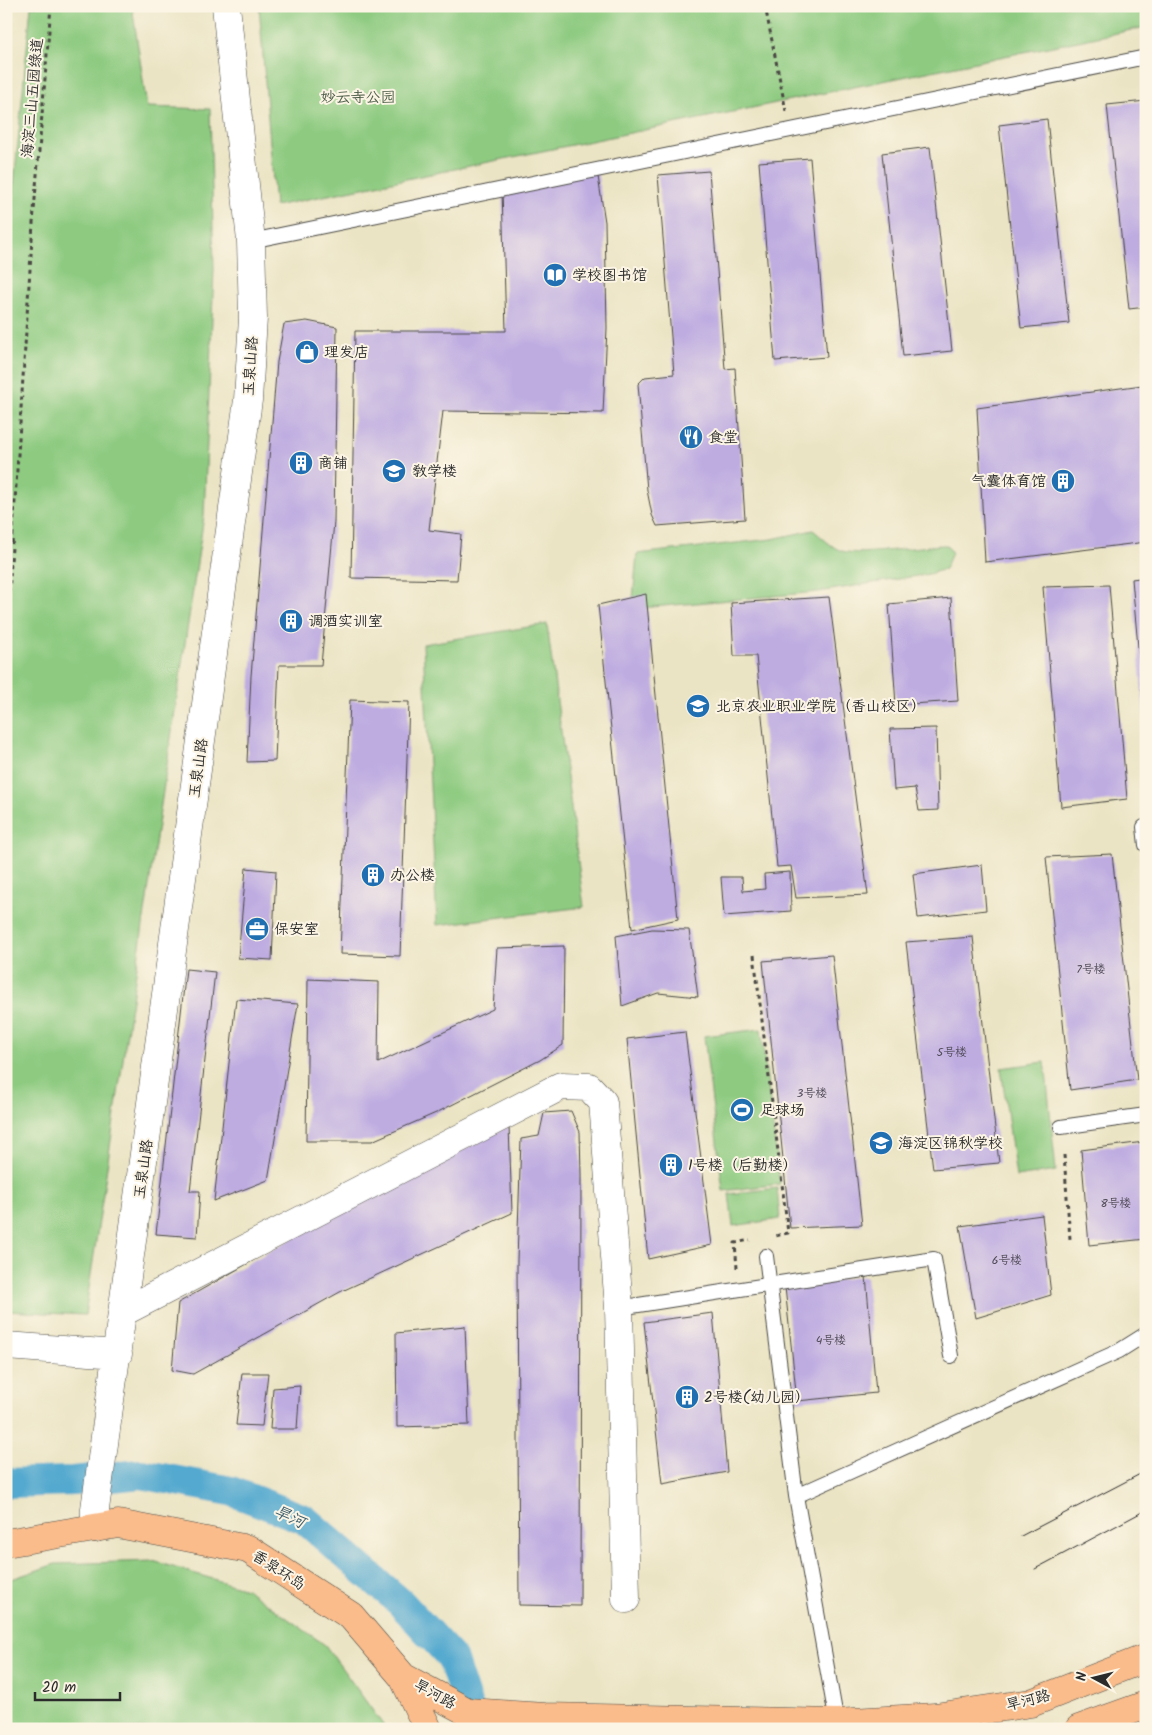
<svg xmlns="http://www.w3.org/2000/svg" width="1152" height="1735" font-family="Kalam,'LXGW WenKai TC',sans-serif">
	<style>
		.green { fill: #8ecb81; stroke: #5c7b56 }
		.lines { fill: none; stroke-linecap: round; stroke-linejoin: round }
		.canal { stroke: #52a9cf; stroke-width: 30 }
		.building { fill: #beace1 }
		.lane-casing { stroke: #484742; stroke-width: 16 }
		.street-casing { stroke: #484742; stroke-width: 29 }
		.primary-casing { stroke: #484742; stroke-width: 29 }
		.path { stroke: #484742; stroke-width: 3; stroke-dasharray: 4 4; stroke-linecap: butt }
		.lane { stroke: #fff; stroke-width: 14 }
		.street { stroke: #fff; stroke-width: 28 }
		.primary { stroke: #fabc8b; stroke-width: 28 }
		.tram { stroke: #2b2b2b; stroke-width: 1 }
		.labels { text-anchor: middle; stroke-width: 4; stroke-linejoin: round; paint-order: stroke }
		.number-label { font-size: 12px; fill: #504b58 }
		.park-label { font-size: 15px; fill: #495b45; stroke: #fcf5e5 }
		.street-label { font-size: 15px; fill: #2b2b2b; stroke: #fcf5e5 }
		.poi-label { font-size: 15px; fill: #2b2b2b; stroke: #fcf5e5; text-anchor: start }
		.water-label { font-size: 16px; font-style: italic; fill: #3b5d6d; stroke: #fcf5e5 }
	</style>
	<rect width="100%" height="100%" fill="#fcf5e5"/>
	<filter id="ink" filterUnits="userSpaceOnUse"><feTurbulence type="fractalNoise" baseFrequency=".02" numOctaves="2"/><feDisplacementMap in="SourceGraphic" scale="10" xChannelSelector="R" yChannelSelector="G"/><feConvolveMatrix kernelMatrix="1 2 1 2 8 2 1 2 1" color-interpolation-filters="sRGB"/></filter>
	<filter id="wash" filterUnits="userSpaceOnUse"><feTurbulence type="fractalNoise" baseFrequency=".0096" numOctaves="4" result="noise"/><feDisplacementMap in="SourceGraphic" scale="20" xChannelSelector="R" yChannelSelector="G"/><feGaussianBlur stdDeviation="1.12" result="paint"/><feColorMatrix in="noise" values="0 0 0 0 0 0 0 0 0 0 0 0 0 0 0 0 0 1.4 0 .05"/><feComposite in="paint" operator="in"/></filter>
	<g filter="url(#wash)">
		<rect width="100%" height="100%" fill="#ebe4c4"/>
		<path class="green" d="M31,6H132L147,107L210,109L214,269L204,516L85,1315L6,1311V267Z
			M259,6H1146V27L275,206Z
			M813,530C821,536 832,548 842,551C863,557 921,545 947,545L952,553L945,569L929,574L818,592L641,608L633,599L637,554L772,539Z
			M547,624L584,907L437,925L423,644Z
			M761,1029L780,1184L723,1191L704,1036Z
			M1045,1062L1056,1171L1016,1177L1001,1068Z
			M777,1188L780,1219L733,1226L729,1194Z
			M153,1561L246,1589L325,1645L386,1729H6V1581L55,1564Z"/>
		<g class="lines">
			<path class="canal" d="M6,1483L73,1481L141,1474L231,1491L304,1519L401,1603L452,1658L475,1729"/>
		</g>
		<g id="blocks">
			<path class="building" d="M1146,101V307L1129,309L1107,105Z
				M1047,119L1069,323L1021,328L999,125Z
				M930,147L952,351L903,356L882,153Z
				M810,158L827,357L775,361L759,162Z
				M597,170L605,222L607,328L603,413L443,411L429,530L461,534L457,580L351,578L355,331H506L502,190Z
				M709,171L725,369L735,368L745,519L657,526L652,515L647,490L638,384L645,377L674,374L658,175Z
				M307,321L337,327L334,522L321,665H279L275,761L247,762L251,676L277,362L284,324Z
				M1142,385L1146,419V542L985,562L977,408Z
				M1146,577V715H1144L1132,579Z
				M1109,585L1127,799L1061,807L1043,587Z
				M646,594L678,919L632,929L598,605Z
				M829,597L868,895L796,898L791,866L777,867L756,656H734L731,603Z
				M951,598L958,701L896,705L889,604Z
				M350,700L409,702L400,956L340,954Z
				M936,728L938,810L919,811L915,788L894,790L890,729Z
				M1112,854L1137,1080L1070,1090L1046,857Z
				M982,865L986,910L918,918L913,874Z
				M246,868L276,871L272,960L238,958Z
				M790,872L791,911L724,916L721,877H742L743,891L765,889L764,874Z
				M652,929L689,930L698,997L658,993L622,1006L616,936Z
				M973,937L999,1163L933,1169L906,942Z
				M564,946L563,1045L540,1060L436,1113L372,1141H306L308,979L379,982L378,1063L493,1009L497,948Z
				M832,955L862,1225L790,1228L763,961Z
				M186,969L215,972L190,1191H200L197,1237L156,1234Z
				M236,999L298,1004L268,1180L214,1201Z
				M685,1032L712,1245L648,1259L627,1039Z
				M571,1111L580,1132L581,1175L580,1606L519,1605L517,1261L521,1139L539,1136L544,1113Z
				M509,1126L512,1213L340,1292L193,1374L172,1370L178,1303L300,1234Z
				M1144,1142L1146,1239L1089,1245L1081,1150Z
				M1042,1215L1051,1295L976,1318L960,1226Z
				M866,1276L876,1393L797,1401L785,1287Z
				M713,1313L727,1472L662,1484L644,1322Z
				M465,1326L469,1425L397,1427L396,1333Z
				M242,1373H268L262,1426L236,1425Z
				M300,1386L297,1429H270L273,1388Z"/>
		</g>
	</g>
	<g filter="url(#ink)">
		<use href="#blocks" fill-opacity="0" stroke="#484742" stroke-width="1"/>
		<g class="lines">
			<g class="lane-casing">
				<path id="lane" d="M251,241L1146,57
					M1144,827L1146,845
					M1061,1127L1146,1115
					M766,1256L796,1496
					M619,1308L934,1259L951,1356
					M837,1723L796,1496L1119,1351L1146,1334"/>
			</g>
			<g class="street-casing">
				<path id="street" d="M123,1312L561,1086L589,1087L603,1102L619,1308L626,1599
					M6,1346L118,1354
					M95,1528V1509L248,400L253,318L251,241L226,6"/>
			</g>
			<g class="primary-casing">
				<path id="primary" d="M6,1543L118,1524L248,1549L351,1616L403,1677L428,1729
					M403,1677L468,1712L545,1717L837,1723L935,1717L1031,1703L1146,1658
					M1079,1729L1146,1705"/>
			</g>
			<path class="path" d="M765,6L786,111
				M6,640L33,223L51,6
				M754,955L788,1233L775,1236
				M1064,1155L1070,1239
				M737,1268L735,1243L750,1240"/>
			<use href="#lane" class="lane"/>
			<use href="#street" class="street"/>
			<use href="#primary" class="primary"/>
			<path class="tram" d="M1021,1536L1146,1471
				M1035,1569L1146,1510"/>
		</g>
	</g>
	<defs>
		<g id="library-disc" transform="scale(1.25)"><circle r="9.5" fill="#1f6fb2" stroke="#fcf5e5"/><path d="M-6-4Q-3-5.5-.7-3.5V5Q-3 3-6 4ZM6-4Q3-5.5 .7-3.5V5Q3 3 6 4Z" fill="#fff"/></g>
		<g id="shop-disc" transform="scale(1.25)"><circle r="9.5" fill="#1f6fb2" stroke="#fcf5e5"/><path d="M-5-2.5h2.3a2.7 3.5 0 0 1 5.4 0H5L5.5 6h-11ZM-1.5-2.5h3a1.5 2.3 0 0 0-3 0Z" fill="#fff"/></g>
		<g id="restaurant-disc" transform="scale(1.25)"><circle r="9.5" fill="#1f6fb2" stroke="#fcf5e5"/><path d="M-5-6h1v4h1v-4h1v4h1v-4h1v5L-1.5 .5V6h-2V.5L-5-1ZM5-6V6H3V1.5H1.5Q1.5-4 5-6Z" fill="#fff"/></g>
		<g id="building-disc" transform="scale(1.25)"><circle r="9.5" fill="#1f6fb2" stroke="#fcf5e5"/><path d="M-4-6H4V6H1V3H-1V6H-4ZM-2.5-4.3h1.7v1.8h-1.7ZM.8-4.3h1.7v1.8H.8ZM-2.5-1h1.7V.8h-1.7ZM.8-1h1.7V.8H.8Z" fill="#fff"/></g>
		<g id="school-disc" transform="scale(1.25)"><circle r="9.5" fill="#1f6fb2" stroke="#fcf5e5"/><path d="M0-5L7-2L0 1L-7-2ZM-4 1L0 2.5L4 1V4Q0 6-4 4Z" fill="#fff"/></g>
		<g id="office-disc" transform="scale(1.25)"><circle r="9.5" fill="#1f6fb2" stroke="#fcf5e5"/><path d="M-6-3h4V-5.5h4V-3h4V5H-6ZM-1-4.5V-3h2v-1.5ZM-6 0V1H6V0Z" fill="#fff"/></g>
		<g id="stadium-disc" transform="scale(1.25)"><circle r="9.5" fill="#1f6fb2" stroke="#fcf5e5"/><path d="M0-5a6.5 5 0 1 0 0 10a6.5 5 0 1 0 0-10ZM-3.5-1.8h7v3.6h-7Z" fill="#fff"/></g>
	</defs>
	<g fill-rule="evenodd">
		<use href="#library-disc" x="555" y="275"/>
		<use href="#shop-disc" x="307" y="352"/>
		<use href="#restaurant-disc" x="691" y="437"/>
		<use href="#building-disc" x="301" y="463"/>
		<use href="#school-disc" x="394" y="471"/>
		<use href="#building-disc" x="1063" y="481"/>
		<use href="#building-disc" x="291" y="621"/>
		<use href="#school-disc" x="698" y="706"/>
		<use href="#building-disc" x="373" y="875"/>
		<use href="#office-disc" x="257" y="929"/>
		<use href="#stadium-disc" x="742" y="1110"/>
		<use href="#school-disc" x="881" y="1143"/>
		<use href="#building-disc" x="671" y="1165"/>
		<use href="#building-disc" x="687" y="1397"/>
	</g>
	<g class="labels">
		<g class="number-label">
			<text x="1091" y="973">7号楼</text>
			<text x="952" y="1056">5号楼</text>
			<text x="812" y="1097">3号楼</text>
			<text x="1116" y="1207">8号楼</text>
			<text x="1007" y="1264">6号楼</text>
			<text x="831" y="1344">4号楼</text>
		</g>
		<g class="park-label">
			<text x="358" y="102">妙云寺公园</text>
		</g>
		<g class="street-label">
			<text transform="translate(32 98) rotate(-85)" y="5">海淀三山五园绿道</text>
			<text transform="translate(250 366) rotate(-86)" y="5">玉泉山路</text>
			<text transform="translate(198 768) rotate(-82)" y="5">玉泉山路</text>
			<text transform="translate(143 1169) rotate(-82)" y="5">玉泉山路</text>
			<text transform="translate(279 1570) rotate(33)" y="5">香泉环岛</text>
			<text transform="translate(435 1694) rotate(29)" y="5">旱河路</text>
			<text transform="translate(1028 1700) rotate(-14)" y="5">旱河路</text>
		</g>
		<g class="poi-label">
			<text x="572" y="280">学校图书馆</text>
			<text x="324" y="357">理发店</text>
			<text x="708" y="442">食堂</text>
			<text x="318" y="468">商铺</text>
			<text x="412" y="476">教学楼</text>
			<text x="1046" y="486" text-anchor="end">气囊体育馆</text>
			<text x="308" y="626">调酒实训室</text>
			<text x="716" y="711">北京农业职业学院（香山校区）</text>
			<text x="390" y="880">办公楼</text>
			<text x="274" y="934">保安室</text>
			<text x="760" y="1115">足球场</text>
			<text x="898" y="1148">海淀区锦秋学校</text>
			<text x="688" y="1170">1号楼（后勤楼）</text>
			<text x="704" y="1402">2号楼(幼儿园）</text>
		</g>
		<g class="water-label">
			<text transform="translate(290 1516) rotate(25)" y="6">旱河</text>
		</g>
	</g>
	<rect width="1152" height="1735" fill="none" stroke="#fcf5e5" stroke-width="25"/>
	<g transform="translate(1094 1678) rotate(277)" stroke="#fcf5e5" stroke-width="4" paint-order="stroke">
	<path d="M0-4L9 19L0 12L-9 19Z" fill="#2b2b2b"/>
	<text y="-8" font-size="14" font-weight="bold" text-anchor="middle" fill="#2b2b2b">N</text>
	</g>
	<path d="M35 1692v8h85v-8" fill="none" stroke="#2b2b2b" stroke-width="2.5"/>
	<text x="42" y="1692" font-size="15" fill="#2b2b2b" stroke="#fcf5e5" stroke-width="4" paint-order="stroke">20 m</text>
</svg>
